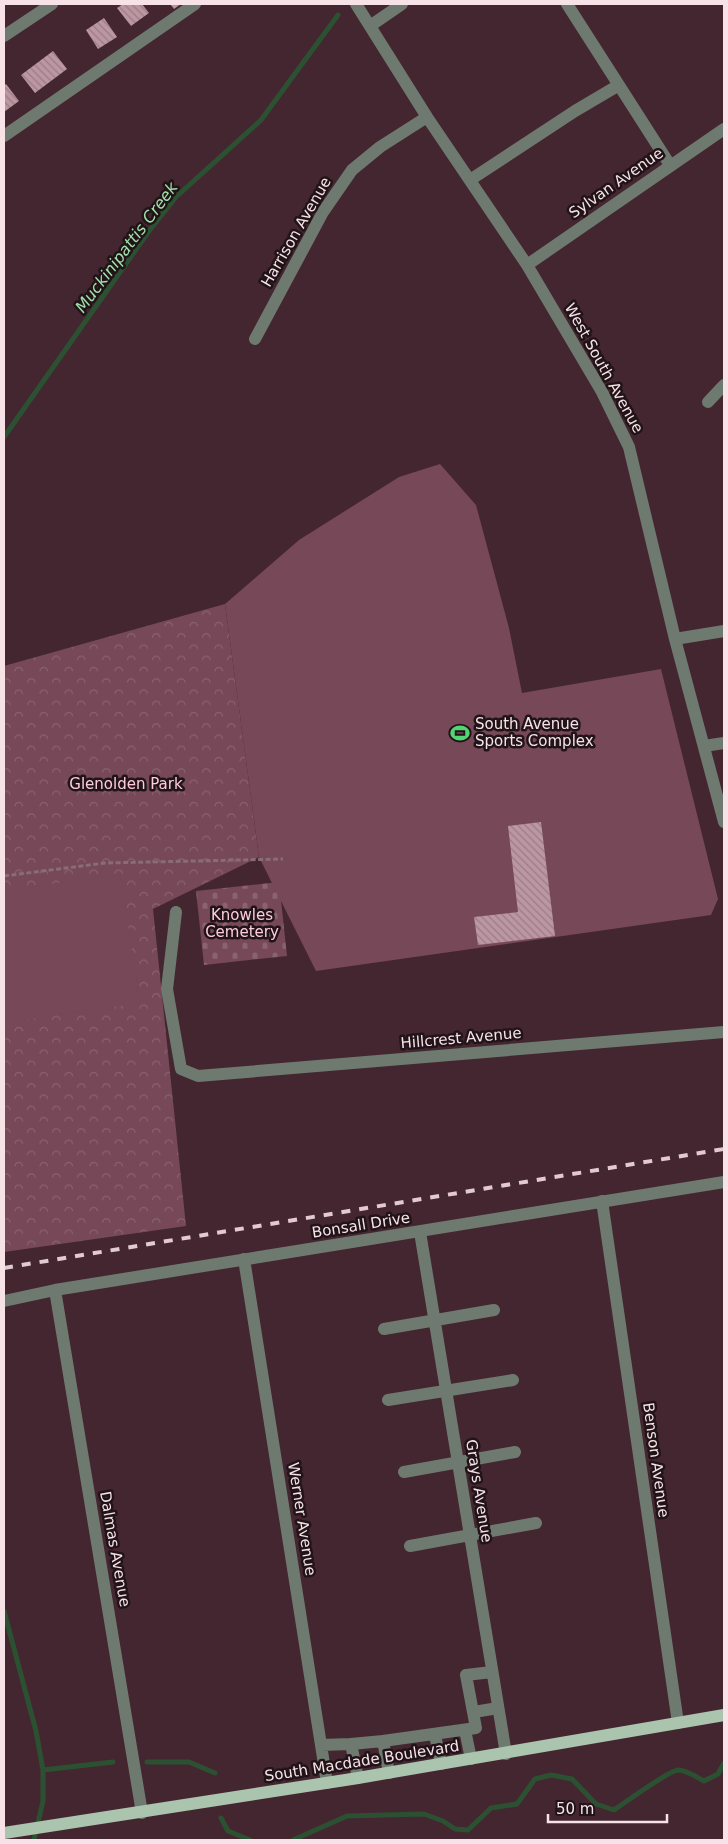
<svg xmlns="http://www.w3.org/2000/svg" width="728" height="1844" font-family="'DejaVu Sans',sans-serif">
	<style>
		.forest { fill: url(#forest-crowns) }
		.cemetery { fill: url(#cemetery-stones) }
		.garden { fill: #764858 }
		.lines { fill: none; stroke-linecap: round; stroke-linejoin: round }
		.stream { stroke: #2b5132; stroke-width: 5 }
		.building { fill: url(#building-back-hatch) }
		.path { stroke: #886d76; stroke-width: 3; stroke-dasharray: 5 2.5; stroke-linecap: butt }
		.minor { stroke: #6e7a70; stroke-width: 12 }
		.major { stroke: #abc4ae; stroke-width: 12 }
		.rail { stroke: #e1cad1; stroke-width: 4; stroke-dasharray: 9 9; stroke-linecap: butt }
		.labels { text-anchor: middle; stroke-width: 5; stroke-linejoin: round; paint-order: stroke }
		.street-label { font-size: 15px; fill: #f7e2e8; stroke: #211418 }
		.poi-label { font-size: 15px; fill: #f7e2e8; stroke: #211418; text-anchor: start }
		.park-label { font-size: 15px; fill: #fecddd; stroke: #211418 }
		.water-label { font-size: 16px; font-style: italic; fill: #a3e2ac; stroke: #211418 }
	</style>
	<defs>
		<pattern id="forest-crowns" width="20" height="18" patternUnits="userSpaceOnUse" patternTransform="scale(1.25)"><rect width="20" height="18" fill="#764858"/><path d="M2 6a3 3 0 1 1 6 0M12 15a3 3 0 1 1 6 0" fill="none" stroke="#8a6270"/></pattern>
		<pattern id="cemetery-stones" width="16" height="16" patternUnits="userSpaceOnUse" patternTransform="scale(1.25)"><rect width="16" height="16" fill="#764858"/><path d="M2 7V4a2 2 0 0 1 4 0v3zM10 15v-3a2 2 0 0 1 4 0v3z" fill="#8a6270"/></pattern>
		<pattern id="building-back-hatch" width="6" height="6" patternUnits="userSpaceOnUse" patternTransform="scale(1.25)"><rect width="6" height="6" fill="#bc96a2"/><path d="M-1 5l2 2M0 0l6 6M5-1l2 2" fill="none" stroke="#9a7d86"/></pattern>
	</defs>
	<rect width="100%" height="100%" fill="#442630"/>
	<path class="forest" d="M225,604L259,857L153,909L186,1226L4,1252V666Z"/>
	<path class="cemetery" d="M279,882L287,956L204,965L196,891Z"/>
	<path class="garden" d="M440,464L476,505L509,628L522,693L661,669L718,899L711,915L316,971L259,857L225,604L299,540L399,477Z
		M120,874L140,1003L4,1023V891Z"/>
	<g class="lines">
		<path class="stream" d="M4,437L149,231L176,197L261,120L338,15
			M4,1611L36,1731L43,1770V1801L34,1840
			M147,1762H189L215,1773
			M43,1770L113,1762
			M221,1818L228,1831L250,1840
			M293,1840L347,1816L424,1814L443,1821L455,1829L468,1830L491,1808L517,1804L535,1779L551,1775L572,1779L596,1804L614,1810C626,1802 668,1771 678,1770C686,1770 697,1777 704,1781L718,1774L724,1763"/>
	</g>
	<path class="building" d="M123,4H142L149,13L131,26L117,8Z
		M170,4H181L174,9Z
		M104,18L117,37L98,49L86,30Z
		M53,51L67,69L35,93L21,75Z
		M6,84L19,101L4,112V86Z
		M541,822L555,936L478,945L474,917L518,912L508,826Z"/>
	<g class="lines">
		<path class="path" d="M4,876L105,863L283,859"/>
		<path class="minor" d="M356,4L427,117L527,265L602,392L629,447L675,639L724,822
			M567,4L670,165
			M370,26L402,4
			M4,36L52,4
			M4,136L195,4
			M470,180L575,111L619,85
			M527,265L724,129
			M255,339L323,212L352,170L380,147L427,117
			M708,402L724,385
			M675,639L724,631
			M704,746L724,743
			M176,912L167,989L181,1069L198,1076L724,1032
			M602,1201L678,1723
			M420,1232L506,1754
			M244,1259L327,1783
			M55,1290L142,1813
			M4,1301L55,1290L724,1182
			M384,1329L494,1310
			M388,1400L513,1380
			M404,1472L515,1452
			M410,1546L536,1523
			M474,1712L498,1708
			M465,1730L471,1759
			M435,1735L441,1764
			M383,1741L389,1773
			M351,1744L358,1778
			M321,1745L351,1744L383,1741L476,1728L466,1675L492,1672"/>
		<path class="major" d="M4,1833L358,1778L724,1715"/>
		<path class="rail" d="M4,1268L724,1149"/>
	</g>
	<defs>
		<g id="stadium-bare" transform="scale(1.5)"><path d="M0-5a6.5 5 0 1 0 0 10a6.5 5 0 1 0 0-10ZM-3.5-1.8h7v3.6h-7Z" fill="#52d673" stroke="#211418" stroke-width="2.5" paint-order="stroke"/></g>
	</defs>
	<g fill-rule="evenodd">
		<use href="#stadium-bare" x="460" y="733"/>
	</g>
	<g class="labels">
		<g class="street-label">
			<text transform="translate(616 183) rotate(-35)" y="5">Sylvan Avenue</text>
			<text transform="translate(296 232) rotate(-60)" y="5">Harrison Avenue</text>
			<text transform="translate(604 368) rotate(61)" y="5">West South Avenue</text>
			<text transform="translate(461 1038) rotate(-5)" y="5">Hillcrest Avenue</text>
			<text transform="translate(361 1225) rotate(-9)" y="5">Bonsall Drive</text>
			<text transform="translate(656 1460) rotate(82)" y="5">Benson Avenue</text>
			<text transform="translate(479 1491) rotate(81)" y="5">Grays Avenue</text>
			<text transform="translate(302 1519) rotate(81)" y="5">Werner Avenue</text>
			<text transform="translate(115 1549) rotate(80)" y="5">Dalmas Avenue</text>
			<text transform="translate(362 1761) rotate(-9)" y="5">South Macdade Boulevard</text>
		</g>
		<g class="poi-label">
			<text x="475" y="729">South Avenue<tspan x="475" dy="17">Sports Complex</tspan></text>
		</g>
		<g class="park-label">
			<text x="126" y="789">Glenolden Park</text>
			<text x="242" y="920">Knowles<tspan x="242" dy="17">Cemetery</tspan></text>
		</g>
		<g class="water-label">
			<text transform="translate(126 247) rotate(-53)" y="6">Muckinipattis Creek</text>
		</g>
	</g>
	<rect width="728" height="1844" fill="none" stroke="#f7e2e8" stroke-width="10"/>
	<path d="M548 1814v8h119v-8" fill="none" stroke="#f7e2e8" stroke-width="2.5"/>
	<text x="556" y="1814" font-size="15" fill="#f7e2e8" stroke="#211418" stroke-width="4" paint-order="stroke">50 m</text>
</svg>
